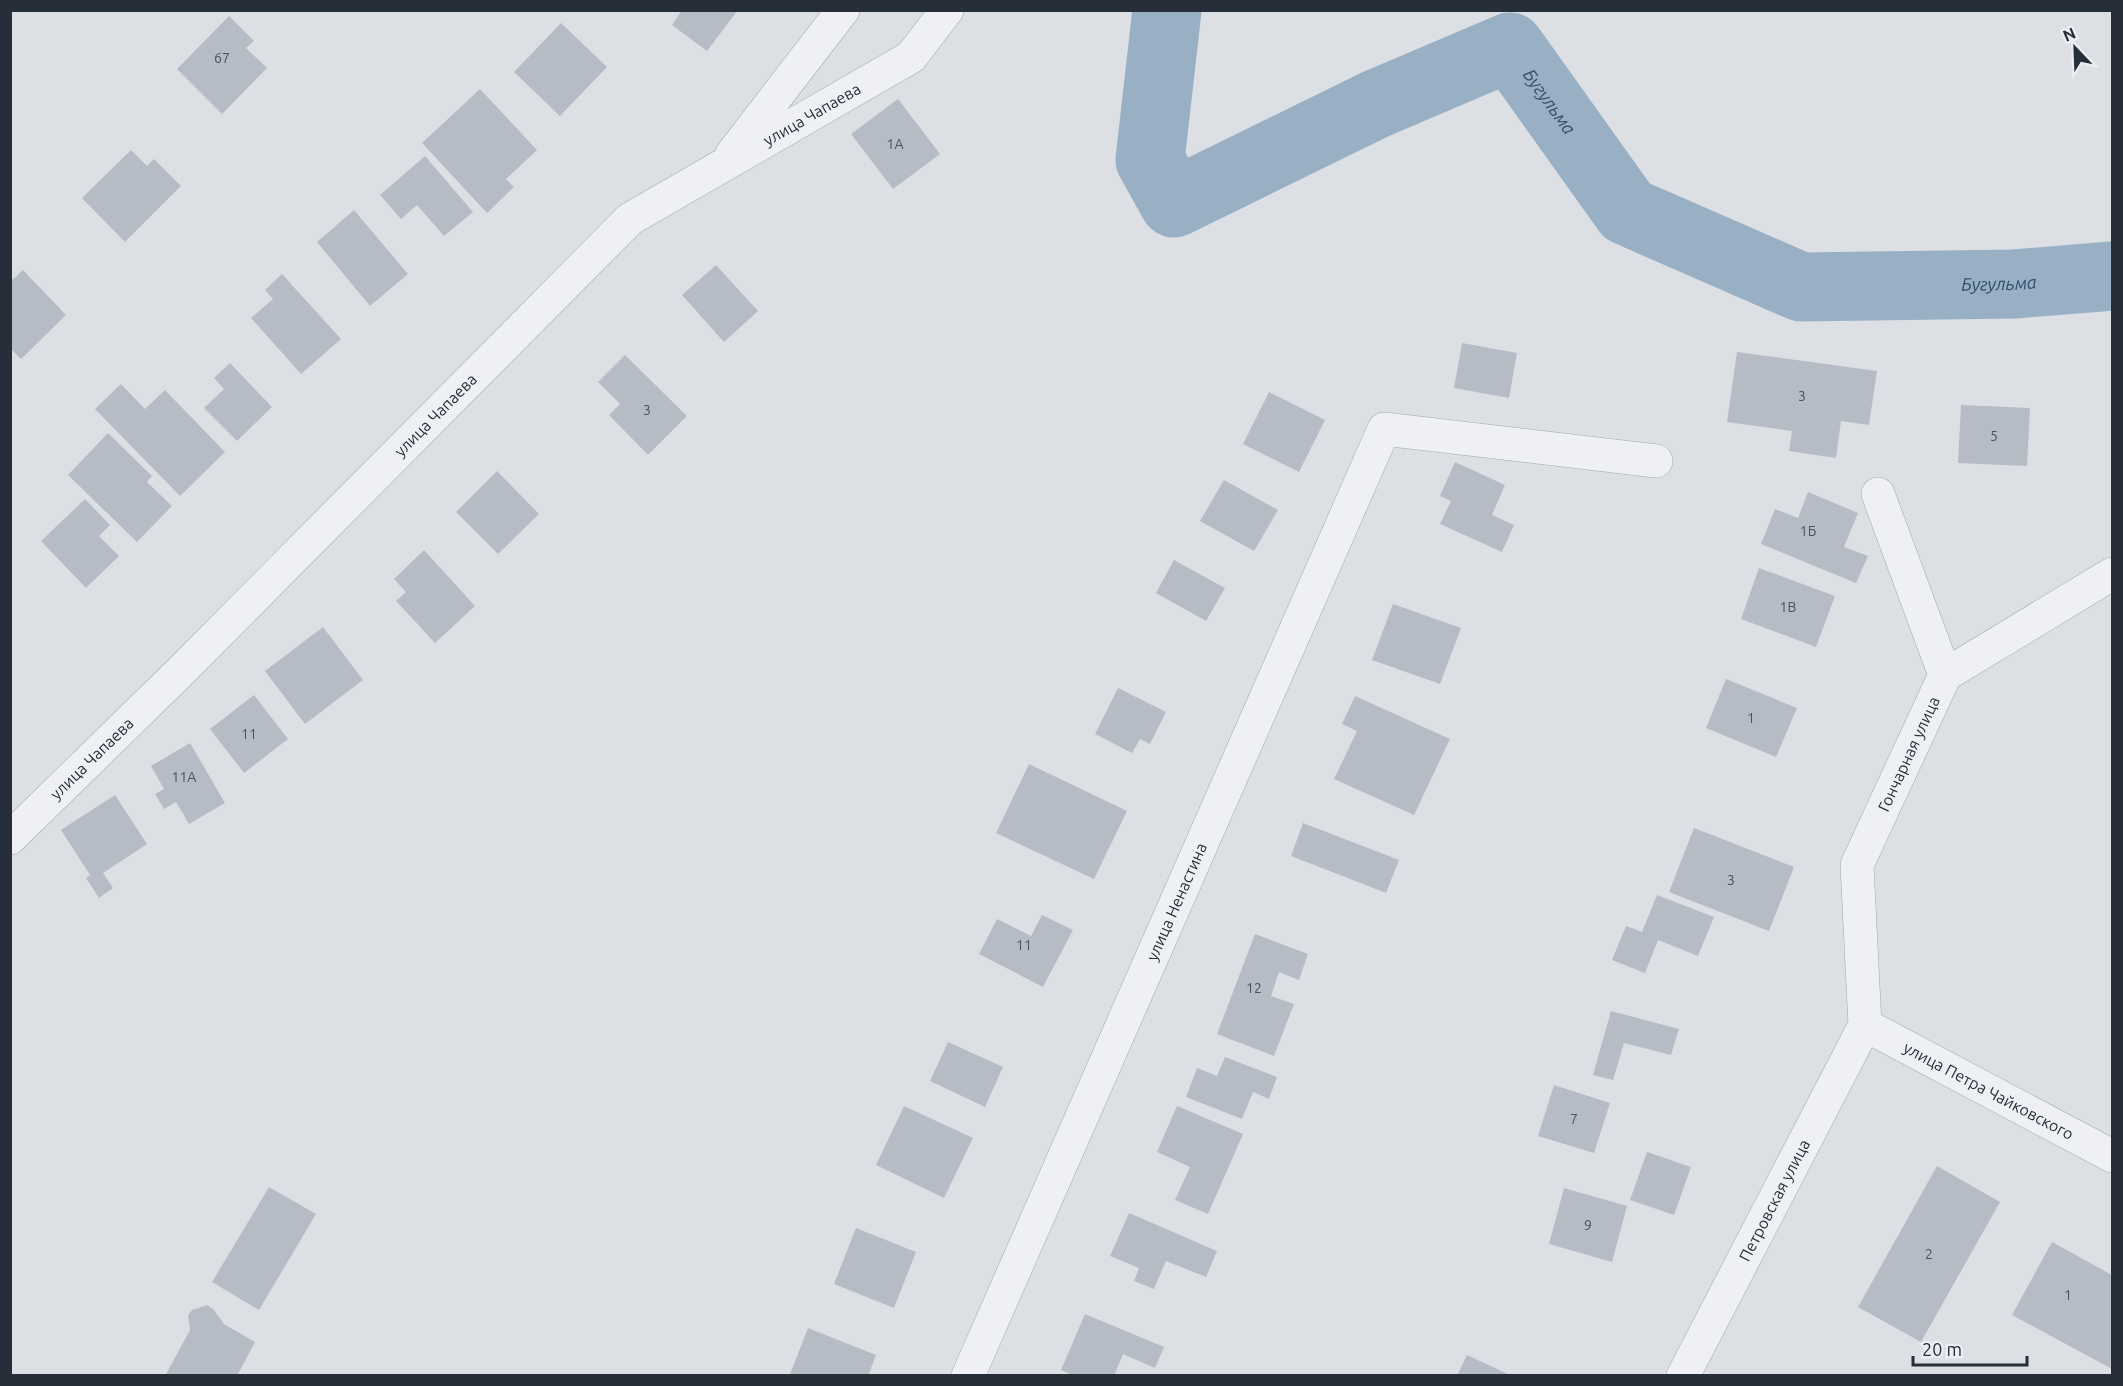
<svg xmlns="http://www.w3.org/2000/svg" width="2123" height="1386" font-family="Ubuntu,sans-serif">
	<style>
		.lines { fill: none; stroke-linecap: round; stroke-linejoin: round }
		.river { stroke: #98afc4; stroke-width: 69 }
		.building { fill: #b6bcc5 }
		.minor-casing { stroke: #a2a7ae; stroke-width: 34 }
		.minor { stroke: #eef0f4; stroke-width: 33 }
		.labels { text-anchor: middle; stroke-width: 5; stroke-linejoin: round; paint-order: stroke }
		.number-label { font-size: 14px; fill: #4a525d }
		.street-label { font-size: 16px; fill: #262e3a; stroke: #ebeef3 }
		.water-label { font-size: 18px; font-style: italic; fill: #334e6c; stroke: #ebeef3 }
	</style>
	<rect width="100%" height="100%" fill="#dce0e5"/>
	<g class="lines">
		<path class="river" id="s1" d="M1167,10L1150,160L1174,203L1376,104L1510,47L1627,211L1801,287L2014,284L2112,276"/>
	</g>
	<path class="building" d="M682,10H738L707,51L672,25Z
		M229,16L254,41L246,48L267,68L222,114L177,69Z
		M561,23L607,67L560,116L514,72Z
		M480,89L537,150L506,179L514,187L487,213L422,143Z
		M898,99L940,154L893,189L851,134Z
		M131,150L147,166L154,159L181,186L125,242L82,198Z
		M425,156L473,212L444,236L417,205L401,219L380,195Z
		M354,210L408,274L370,306L317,242Z
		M716,265L758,311L724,342L682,295Z
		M23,270L66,315L21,359L10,348V282Z
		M282,274L341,339L301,374L251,318L273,299L265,290Z
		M1462,343L1517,353L1509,398L1454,388Z
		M1737,352L1877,371L1869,425L1841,421L1836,458L1789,451L1792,431L1727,422Z
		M625,355L687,416L648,455L609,415L620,404L598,382Z
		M230,363L272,407L237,441L204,408L224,389L214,378Z
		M121,384L145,409L165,390L225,452L180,496L95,409Z
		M1269,392L1325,420L1299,472L1243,444Z
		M1961,405L2030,408L2027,466L1958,463Z
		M108,433L152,476L147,482L172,506L137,542L68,475Z
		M1455,462L1505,485L1492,515L1514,525L1502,552L1440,524L1451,501L1440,496Z
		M497,471L539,514L498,554L456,512Z
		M1224,480L1278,510L1254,551L1200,521Z
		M1808,492L1858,513L1844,547L1868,556L1856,583L1761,544L1775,509L1798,518Z
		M85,499L110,525L99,536L119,556L86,588L41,541Z
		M424,550L475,606L435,643L396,601L406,592L394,579Z
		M1174,560L1225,588L1206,621L1156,593Z
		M1759,568L1835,596L1816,647L1741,619Z
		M1393,604L1461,628L1440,684L1372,660Z
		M323,627L363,680L305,724L265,671Z
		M1726,679L1797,708L1776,757L1706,728Z
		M1118,688L1166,712L1150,744L1140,739L1132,753L1095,734Z
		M254,695L288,739L244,773L210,729Z
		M1355,696L1450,739L1414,815L1334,779L1357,731L1342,724Z
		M190,743L225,803L189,824L176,802L164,809L155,794L164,789L151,766Z
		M1029,764L1127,811L1094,879L996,833Z
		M115,795L147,844L103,873L113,888L99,898L86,878L90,875L61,830Z
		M1303,823L1399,860L1386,893L1291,856Z
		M1694,828L1794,867L1769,931L1669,892Z
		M1657,895L1714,917L1698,956L1658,940L1645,973L1612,960L1626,926L1642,932Z
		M1042,915L1073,930L1043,987L979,954L997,919L1031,936Z
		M1255,934L1308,954L1299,980L1279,972L1271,996L1294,1004L1274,1056L1217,1034Z
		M1611,1011L1679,1029L1671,1055L1624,1043L1613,1080L1593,1075Z
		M948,1042L1003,1067L985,1107L930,1081Z
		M1225,1057L1277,1077L1269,1099L1253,1092L1242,1119L1186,1097L1197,1068L1217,1076Z
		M1554,1085L1610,1103L1594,1153L1538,1136Z
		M904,1106L973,1138L944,1198L876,1165Z
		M1177,1106L1243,1134L1208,1214L1175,1200L1190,1167L1157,1152Z
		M1647,1152L1691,1167L1674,1215L1630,1200Z
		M1937,1166L2000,1202L1921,1342L1858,1307Z
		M269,1187L316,1214L259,1310L212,1282Z
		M1564,1188L1627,1206L1612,1262L1549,1244Z
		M1129,1213L1217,1251L1206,1277L1166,1261L1154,1289L1134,1281L1139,1268L1110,1256Z
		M856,1228L916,1252L894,1308L834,1284Z
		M2052,1242L2112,1275V1369L2012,1315Z
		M207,1305L214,1310L224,1324L255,1342L237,1376H165L190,1330L188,1315L192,1310Z
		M1085,1314L1164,1347L1155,1368L1123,1354L1114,1376H1075L1061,1370Z
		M808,1328L876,1355L868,1376H794L790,1374Z
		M1467,1355L1512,1376H1457Z"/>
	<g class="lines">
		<g class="minor-casing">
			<g id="minor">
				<path d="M732,154L843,10"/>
				<path d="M1878,494L1945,675"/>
				<path id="s2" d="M10,838L181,671L630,219L911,57L947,10"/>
				<path id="s3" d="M1865,1025L2112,1156"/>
				<path id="s4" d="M968,1376L1384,429L1656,461"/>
				<path id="s5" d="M1683,1376L1865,1025L1857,865L1945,675L2112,574"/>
			</g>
		</g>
		<use href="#minor" class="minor"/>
	</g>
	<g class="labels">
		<g class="number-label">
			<text x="222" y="63">67</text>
			<text x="895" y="149">1А</text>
			<text x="1802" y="401">3</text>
			<text x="647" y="415">3</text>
			<text x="1994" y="441">5</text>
			<text x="1808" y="536">1Б</text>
			<text x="1788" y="612">1В</text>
			<text x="1751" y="723">1</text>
			<text x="249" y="739">11</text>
			<text x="184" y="782">11А</text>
			<text x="1731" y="885">3</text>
			<text x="1024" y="950">11</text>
			<text x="1254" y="993">12</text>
			<text x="1574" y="1124">7</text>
			<text x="1588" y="1230">9</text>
			<text x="1929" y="1259">2</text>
			<text x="2068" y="1300">1</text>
		</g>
		<g class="street-label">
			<text dy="6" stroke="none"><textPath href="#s2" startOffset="1086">улица Чапаева</textPath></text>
			<text dy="6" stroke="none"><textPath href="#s2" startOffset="600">улица Чапаева</textPath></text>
			<text dy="6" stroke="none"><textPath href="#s5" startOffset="678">Гончарная улица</textPath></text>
			<text dy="6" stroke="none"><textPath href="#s2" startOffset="114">улица Чапаева</textPath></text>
			<text dy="6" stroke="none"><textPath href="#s4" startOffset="518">улица Ненастина</textPath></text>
			<text dy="6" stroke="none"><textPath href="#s3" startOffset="140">улица Петра Чайковского</textPath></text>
			<text dy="6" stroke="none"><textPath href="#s5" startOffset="198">Петровская улица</textPath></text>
		</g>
		<g class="water-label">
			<text dy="6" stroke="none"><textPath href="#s1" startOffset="638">Бугульма</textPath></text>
			<text dy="6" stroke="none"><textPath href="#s1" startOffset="1160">Бугульма</textPath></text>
		</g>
	</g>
	<rect width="2123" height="1386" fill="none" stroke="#262e3a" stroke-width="24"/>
	<g transform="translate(2075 48) rotate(337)" stroke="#ebeef3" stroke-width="4.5" paint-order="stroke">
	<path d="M0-4.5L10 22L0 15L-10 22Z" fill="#262e3a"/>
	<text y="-9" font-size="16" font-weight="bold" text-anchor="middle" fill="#262e3a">N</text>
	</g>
	<path d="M1913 1356v9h114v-9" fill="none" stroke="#262e3a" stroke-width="3"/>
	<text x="1922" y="1356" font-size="18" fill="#262e3a" stroke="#ebeef3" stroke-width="4.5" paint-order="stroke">20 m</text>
</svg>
